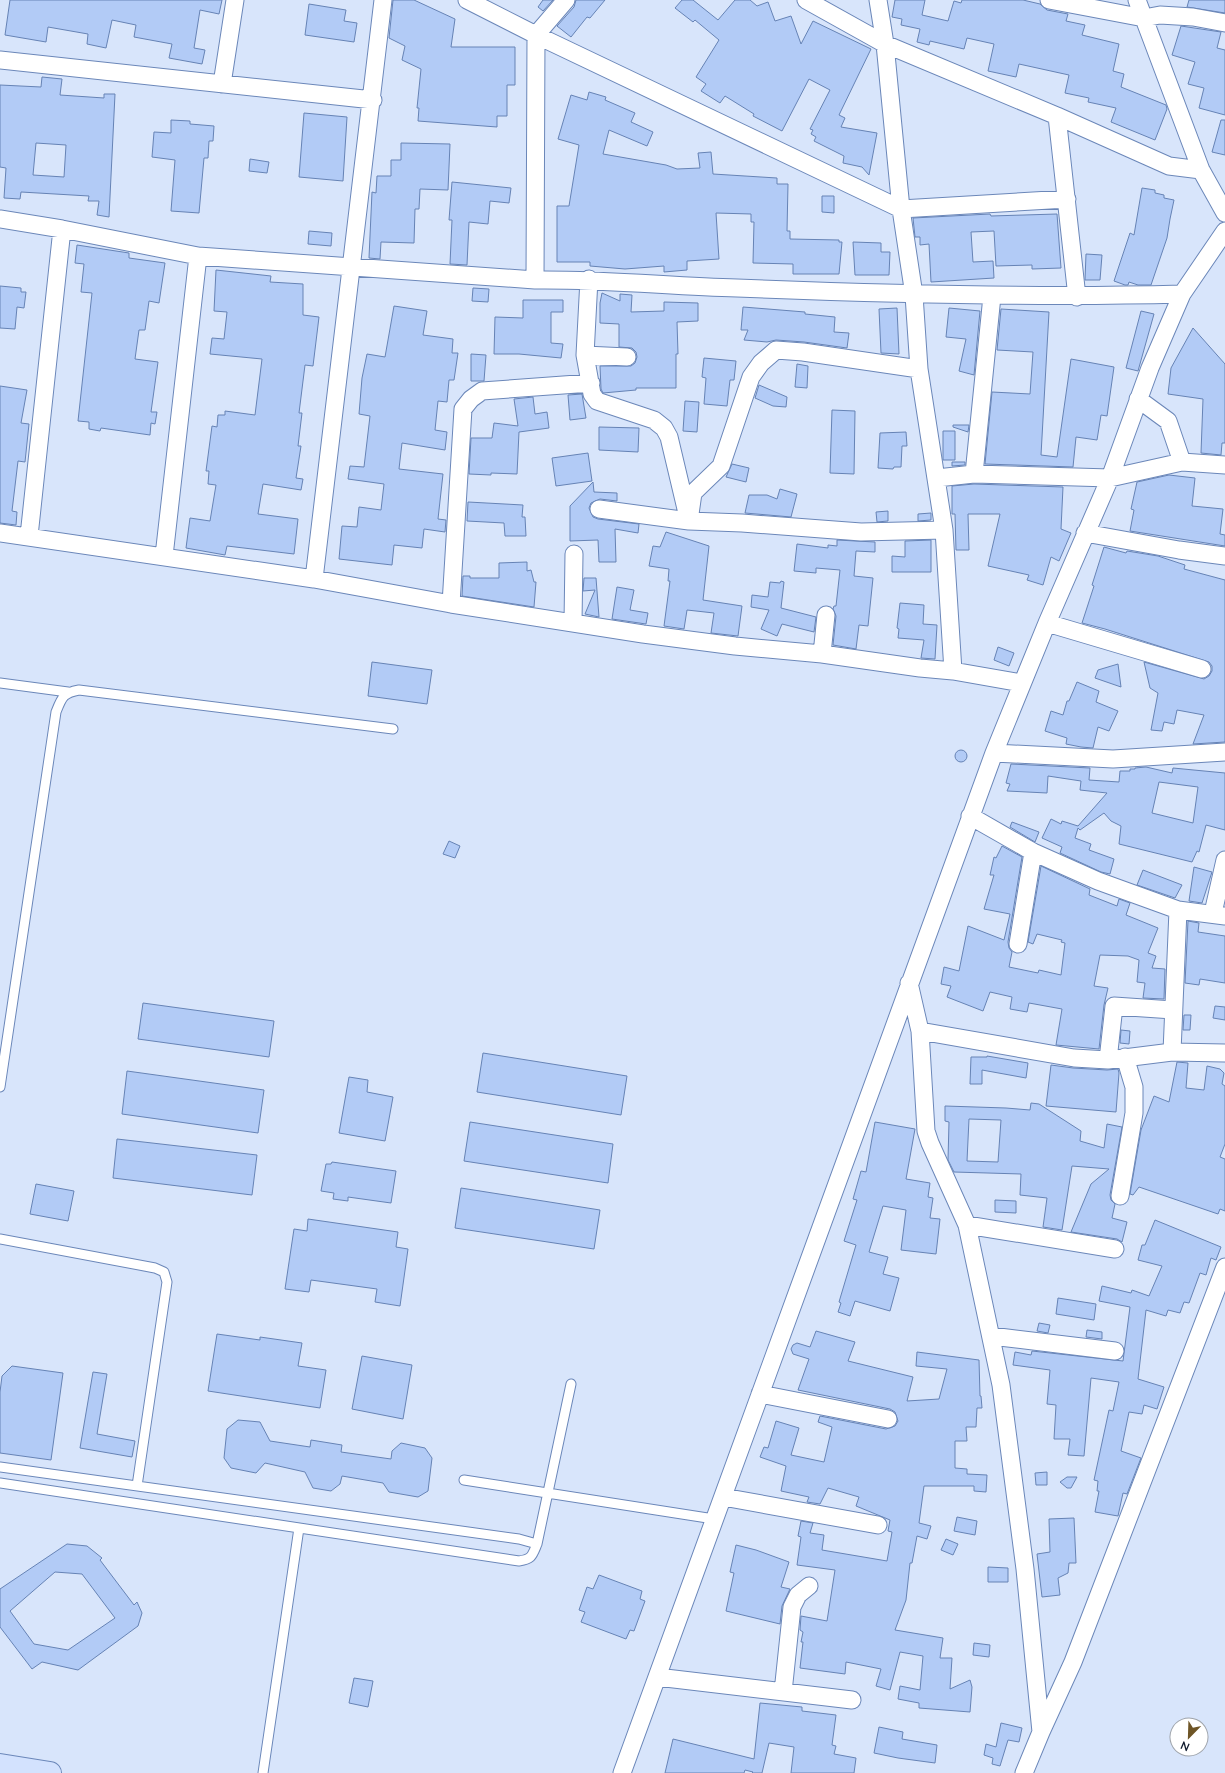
<svg xmlns="http://www.w3.org/2000/svg" width="1225" height="1773" font-family="Lato,sans-serif">
	<style>
		.building { fill: #b2cbf6; stroke: #6683b5; fill-rule: evenodd }
		.lines { fill: none; stroke-linecap: round; stroke-linejoin: round }
		.lane-casing { stroke: #6b87b9; stroke-width: 11 }
		.street-casing { stroke: #6b87b9; stroke-width: 19 }
		.secondary-casing { stroke: #6b87b9; stroke-width: 24 }
		.lane { stroke: #fff; stroke-width: 9 }
		.street { stroke: #fff; stroke-width: 17 }
		.secondary { stroke: #d3e2fe; stroke-width: 22 }
	</style>
	<rect width="100%" height="100%" fill="#d8e5fb"/>
	<path class="building" d="M10,0H222L219,14L200,10L194,48L205,50L202,64L169,58L172,44L134,37L136,25L112,20L106,48L87,44L88,34L48,27L46,42L5,35Z
		M393,0H414L455,19L451,47H515V85H507V116H497V127L418,121L419,108H417L421,69L402,60L405,46L389,38Z
		M543,0H553L543,11L538,7Z
		M576,0H605L590,18L587,17L571,37L557,26L574,7Z
		M682,0H693L718,20L735,0H750L757,6L768,2L775,21L791,16L801,44L813,21L871,49L839,115L845,118L841,127L877,133L869,175L862,167L843,163L844,156L814,141L816,137L811,134L813,130L810,129L830,90L809,79L782,131L753,116L754,114L725,96L720,103L701,91L706,84L696,77L719,40L695,20L693,22L675,8Z
		M895,0H925L922,15L948,21L954,1L961,3L962,0H1023L1040,4L1047,10L1068,14L1066,21L1085,25L1082,35L1119,44L1113,71L1124,74L1121,87L1166,105L1167,109L1155,140L1111,122L1116,108L1088,102L1089,98L1065,93L1069,75L1019,64L1016,77L988,71L994,44L967,38L964,49L930,41L929,45L917,42L920,29L901,25L902,19L892,17Z
		M1189,0H1225V13L1187,7Z
		M309,4L346,10L344,21L357,23L354,42L305,35Z
		M1181,26L1221,32L1217,48L1225,50V115L1199,108L1204,88L1188,84L1195,62L1172,55Z
		M42,77L62,79L60,95L104,98V94H115L109,217L97,215L99,201H88L89,196L21,192L20,199L4,198L6,168L0,167V85L41,87ZM36,143L66,145L64,177L33,175Z
		M589,92L606,97L605,100L635,113L631,122L653,132L647,146L609,130L603,154L666,165L677,169L700,168L698,153L711,152L713,174L777,178V184H788L787,231H790V239L839,240V242H842L839,274H793V264L753,263L754,222H751V214L716,213L719,259L687,261V270L664,272V266L625,269L590,266V262H557V206H569L579,145L558,139L571,95L587,100Z
		M304,113L347,117L343,181L299,177Z
		M171,120L190,121V124L214,126L213,141H209L208,158H204L199,213L171,211L175,160L152,157L154,132L171,133Z
		M1221,120H1225V155L1212,152Z
		M401,143L450,144L448,190L420,189L419,209H415L414,243L381,242L380,259L369,258L372,192L376,193L377,176H391V160H401Z
		M250,159L269,162L267,173L249,171Z
		M452,182L511,188L509,203L490,201L488,224L469,222L467,265L450,264L452,220H449Z
		M1142,188L1155,190V193L1164,195V198L1174,200L1170,219L1167,238L1151,285H1138L1129,282L1128,285H1125L1114,281L1130,233L1134,235Z
		M822,196H834V213L822,212Z
		M990,214L991,216L1057,214L1061,268L1032,269V265L996,266L994,231L971,232L973,262L993,261L994,278L931,282L929,244L920,245V237H915L913,218Z
		M309,231L332,233L331,246L308,244Z
		M853,242L881,243V252H890L889,275H855Z
		M77,245L129,253V258L165,263L159,303L149,301L145,330H139L135,359L158,362L151,412H157L155,424L151,423L150,435L101,428L100,431L89,429V422L78,421L92,293L81,292L84,264L75,263Z
		M1086,254L1102,255L1100,280H1085Z
		M216,270L271,276L270,282L303,284V315L319,317L313,366L305,365L299,413H302L298,446H301L296,478L303,479L301,490L263,484L258,514L298,519L294,554L227,546L225,555L186,548L190,518L210,521L216,485L208,484L209,471H206L212,426L217,427L218,415H225V411L255,415L262,359L210,354L212,338L224,339L227,312L214,311Z
		M0,286L21,288V292H26L24,308L17,307L15,329L0,328Z
		M473,288L489,289L488,302L472,301Z
		M602,293L620,301V294L632,295L631,312L664,311V302L698,303V321L677,322L678,354H676V388H636V390L603,393L601,389L600,366H631L635,363L637,357L636,352L632,348L619,347V324L600,323V303Z
		M523,300H563V312H551V343L563,344L561,358L519,354H494L495,317L523,318Z
		M394,306L427,311L423,335L453,339L452,353H458L454,380H449L447,402L438,401L435,430L447,432L445,450L402,443L399,469L443,474L438,519L446,520L445,532L424,529L422,548L394,545L392,565L339,559L342,526L357,527L359,507L381,510L384,484L348,479L350,466L364,467L370,416L359,414L362,378L367,354L385,357Z
		M743,307L805,312V314L835,317L834,332L849,333L847,348L804,342L776,340L767,342L744,340L748,330H741Z
		M897,308L899,354L881,353L879,309Z
		M949,308L980,311L974,375L959,371L966,339L946,337Z
		M1001,309L1049,312L1041,455L1057,457L1071,359L1114,367L1107,416L1101,415L1097,440L1076,437L1073,467L985,464L992,392L1030,394L1033,352L997,350Z
		M1141,311L1154,314L1138,371L1126,368Z
		M1193,328L1225,364V443H1222L1221,455L1201,453L1203,399L1168,394L1171,368Z
		M471,354L486,355L484,381H471Z
		M704,358L736,361L734,380H730L727,406L704,404L706,378L702,377Z
		M797,364L808,366L807,388L795,387Z
		M759,385L787,397L786,407L773,406L755,398Z
		M0,386L27,390L21,423L29,424L25,462L18,461L12,511L17,512L16,525L0,523Z
		M582,394L586,418L570,420L568,395Z
		M533,397L535,414L547,412L549,428L519,432L517,474L491,473V475L469,474L471,438H492L494,423L518,426L514,399Z
		M685,401L699,402L697,432L683,431Z
		M832,410L855,411L854,474L830,473Z
		M953,425H969L968,432L953,427Z
		M599,427L639,428L638,452L599,450Z
		M943,431H955V460H943Z
		M906,432L907,446H902L901,467H894L893,469L878,468L880,433Z
		M588,453L592,481L556,486L552,458Z
		M952,462H965V465L952,466Z
		M732,464L749,468L746,482L726,477Z
		M1169,475L1195,478L1192,506L1223,509L1220,534L1225,535V546L1130,531L1134,510L1131,509L1137,482Z
		M593,482L594,492L617,493V501L600,499L591,503L589,508L593,517L598,519L639,524L638,533L615,529L616,562H599L598,540L570,541V506Z
		M974,484L1063,487L1061,529L1071,533L1059,561L1051,557L1043,585L1027,580L1029,575L988,566L1000,514H968L969,550H956L955,514H952V486Z
		M780,489L797,494L791,517L745,513L749,495H767L777,499Z
		M468,502L523,505L522,517H525L526,536H505L504,523L467,521Z
		M888,511V521L877,522L876,512Z
		M931,513V520L918,521V514Z
		M666,532L709,546L703,600L742,606L738,636L711,633L714,613L687,610L684,629L664,626L670,581H668L669,569L649,566L653,546L660,547Z
		M837,540L875,542V552L856,551L854,576L873,578L868,626L859,625L856,649L833,645L836,616L833,609L834,606H836L840,570L816,568V573L794,571L797,544L828,548V545L837,546Z
		M931,540V572H892V556L905,557V541Z
		M1104,547L1126,553L1127,551L1158,556L1185,565L1184,569L1225,580V742L1193,744L1204,715L1177,710L1174,724L1164,722L1162,731L1151,730L1158,693L1150,688L1144,662L1204,679L1209,676L1212,671V666L1209,662L1105,629L1082,623L1094,586L1092,585Z
		M527,562V571L531,570L534,582H536L534,607L462,596L463,576H470V578H499V563Z
		M584,578H596L599,617L585,614L595,590L583,591Z
		M781,581L784,582L781,608L816,617L814,632L782,624L777,636L761,629L769,610L751,607L752,595L768,597L770,582L780,583Z
		M617,587L634,590L630,610L648,613L646,624L612,619Z
		M900,603L924,605L923,624L937,625L935,659L921,658L924,640L898,638L899,629L897,628Z
		M998,647L1014,653L1009,666L994,660Z
		M372,662L432,670L427,704L368,696Z
		M1118,664L1121,687L1095,678L1098,670Z
		M1077,682L1099,691L1096,702L1118,711L1109,731L1098,727L1093,748L1081,747L1066,744L1067,738L1045,731L1051,711L1063,715L1067,701H1069Z
		M955 756a6 6 0 1 1 12 0a6 6 0 1 1-12 0Z
		M1011,764L1090,768L1089,780L1119,782L1120,771H1130V769H1135V768L1146,767L1172,773L1173,768L1225,773V830L1206,825L1199,852L1197,851L1192,862L1119,844L1121,826L1111,821L1104,813L1080,830L1078,828L1075,838L1091,844L1089,850L1114,859L1110,874L1101,872L1060,853L1062,847L1042,838L1051,819L1061,824L1062,821L1078,826L1107,793L1080,790L1081,781L1048,776L1047,793L1007,791L1010,784L1006,783ZM1159,782L1198,787L1193,823L1152,813Z
		M1012,822L1039,832L1035,842L1010,827Z
		M449,841L460,846L455,858L443,854Z
		M1002,846L1022,857L1008,942L1009,948L1012,952L1009,967L1038,973L1039,970L1061,975L1065,943L1061,942L1062,940L1037,934L1033,944L1028,942L1041,866L1090,889L1089,895L1117,906L1119,899L1130,903L1126,915L1158,928L1148,953L1156,956L1152,968L1165,969L1164,999L1143,998L1145,983L1137,982L1139,960L1128,956L1100,955L1094,986L1108,988L1104,1005L1099,1049L1056,1045L1062,1009L1029,1003L1027,1012L1010,1009L1012,997L990,992L983,1011L947,997L951,986L941,984L944,967L959,971L968,926L1004,940L1010,914L984,909L994,875H990L994,857L996,858Z
		M1194,867L1212,872L1202,903L1189,901Z
		M1143,870L1182,885L1175,898L1137,885Z
		M1188,921L1199,923L1198,932L1225,936V983L1200,979L1199,985L1185,983Z
		M143,1003L274,1021L269,1057L138,1039Z
		M1215,1006L1225,1007V1020L1213,1018Z
		M1184,1015H1191L1190,1030H1183Z
		M1121,1030L1130,1031L1129,1044L1120,1043Z
		M483,1053L627,1076L621,1115L477,1092Z
		M987,1056L1028,1063L1026,1078L982,1070V1084H970L971,1057H987Z
		M1177,1062L1188,1063L1186,1088L1204,1090L1207,1066L1220,1069L1224,1073L1222,1084L1225,1086V1144L1220,1157L1225,1159V1211L1220,1209L1218,1214L1139,1187L1133,1195L1130,1194L1141,1130L1154,1096L1169,1102Z
		M1051,1065L1073,1068L1107,1070L1118,1069L1119,1073L1116,1112L1046,1106Z
		M127,1071L264,1090L258,1133L122,1114Z
		M349,1077L368,1080L367,1092L393,1097L385,1141L339,1133Z
		M1031,1103L1039,1104L1081,1131L1080,1141L1104,1148L1107,1124L1122,1127L1110,1195L1111,1200L1115,1204L1112,1218L1127,1222L1122,1242L1117,1239L1071,1232L1091,1184L1109,1169L1072,1166L1062,1230L1043,1227L1047,1198L1020,1195L1021,1174L954,1172L948,1160L949,1122L945,1121V1106L1006,1108L1030,1110ZM969,1119L1001,1120L998,1162L967,1161Z
		M470,1122L613,1144L608,1183L464,1161Z
		M875,1122L915,1129L906,1179L930,1183L928,1197L933,1198L930,1218L940,1219L936,1254L901,1250L906,1210L883,1206L869,1252L888,1257L883,1274L899,1278L890,1311L855,1301L850,1316L838,1312L841,1303L839,1302L856,1245L844,1241L857,1200L853,1199L861,1171L866,1172Z
		M117,1139L257,1155L252,1195L113,1178Z
		M332,1162L396,1171L391,1203L348,1197V1201L333,1199L334,1193L321,1191L326,1164H331Z
		M36,1184L74,1191L68,1221L30,1214Z
		M461,1188L600,1210L594,1249L455,1228Z
		M995,1200L1016,1201V1213L995,1212Z
		M308,1219L398,1232L396,1247L408,1249L400,1306L375,1302L377,1289L311,1280L309,1292L285,1289L294,1229L307,1231Z
		M1155,1220L1221,1247L1216,1260L1211,1258L1206,1275L1200,1273L1189,1303L1184,1302L1180,1313L1168,1310L1166,1316L1146,1310L1138,1379L1164,1387L1157,1409L1144,1405L1142,1414L1129,1412L1121,1451L1141,1458L1127,1494L1123,1493L1118,1516L1095,1512L1099,1491H1097L1098,1481L1094,1480L1109,1410L1113,1411L1119,1382L1091,1378L1084,1456L1068,1455L1070,1439H1054L1056,1405L1047,1404L1050,1370L1013,1365L1015,1352L1031,1355L1032,1351L1123,1361L1130,1307L1099,1301L1102,1286L1131,1293L1132,1290L1149,1296L1162,1266L1138,1260L1142,1245H1145Z
		M1058,1298L1096,1304L1094,1320L1056,1314Z
		M1039,1323L1050,1325L1048,1333L1037,1331Z
		M1087,1330L1102,1332V1339L1086,1337Z
		M816,1331L855,1342L848,1361L913,1377L907,1401L939,1399L947,1369L916,1366L917,1352L979,1360L980,1396H981L982,1408H977L976,1427H966L967,1441H955V1468L967,1469V1474L987,1475L986,1492L974,1491V1486H924L919,1523L931,1526L927,1539L917,1536L912,1563H910L906,1600L895,1630L943,1638L940,1658H952L950,1689L970,1680L972,1687L970,1712L919,1708V1703L898,1699L900,1686L920,1690L923,1656L900,1652L890,1690L876,1686L881,1669L846,1662L845,1674L800,1668L803,1642H801L803,1632L800,1630L801,1616L827,1621L835,1570L797,1565L801,1537L798,1536L801,1521L813,1523L810,1533L824,1535L822,1550L887,1561L892,1532L888,1531L890,1520L856,1506L859,1497L828,1488L820,1504L807,1502L809,1497L781,1491L786,1466L760,1457L764,1447L768,1448L776,1421L799,1428L791,1455L824,1462L832,1427L818,1422L820,1416L886,1429L895,1426L898,1421L895,1412L890,1409L798,1390L809,1359L793,1354L791,1349L793,1345L797,1343L810,1347Z
		M217,1334L260,1340V1337L302,1343L298,1366L326,1370L320,1408L208,1391Z
		M362,1356L412,1365L403,1419L352,1409Z
		M12,1366L63,1373L51,1460L0,1453V1392L2,1376Z
		M93,1372L107,1374L97,1434L135,1441L132,1457L80,1448Z
		M238,1420L260,1422L270,1441L310,1447L311,1440L342,1445L341,1452L391,1459L392,1451L401,1443L425,1448L432,1458L428,1491L418,1497L389,1492L383,1483L342,1476L340,1484L331,1491L313,1488L305,1472L265,1463L256,1473L231,1468L224,1458L227,1429Z
		M1047,1472V1485H1036L1035,1473Z
		M1067,1477H1077L1071,1488H1067L1060,1482Z
		M957,1517L977,1521L975,1535L954,1531Z
		M1074,1518L1076,1563H1069L1068,1573L1058,1578L1060,1595L1042,1597L1037,1554L1050,1552L1049,1519Z
		M946,1539L958,1544L953,1555L941,1550Z
		M67,1544L87,1546L102,1558L100,1560L134,1605L137,1602L142,1613L138,1626L78,1670L42,1662L32,1669L0,1627V1589ZM55,1572L82,1574L115,1618L68,1650L34,1644L10,1611Z
		M736,1545L756,1550L789,1562L781,1587L790,1589L782,1606L780,1624L726,1611L734,1573L730,1572Z
		M988,1567L1008,1568V1582H988Z
		M599,1575L642,1591L640,1599L645,1601L634,1631L630,1630L626,1639L581,1622L585,1612L579,1610L587,1587L593,1589Z
		M974,1643L990,1645L989,1657L973,1655Z
		M354,1678L373,1681L368,1707L349,1703Z
		M760,1703L802,1707V1711L836,1715L832,1745L836,1746L834,1754L856,1758L854,1773H791L794,1747L769,1743L762,1773H752L753,1772L745,1770L744,1773H665L673,1739L754,1759Z
		M1001,1723L1022,1728L1019,1742L1008,1740L1000,1766L992,1764L993,1758L984,1755L986,1744L996,1747Z
		M879,1727L903,1732L902,1739L937,1745L935,1763L898,1758L874,1753Z"/>
	<g class="lines">
		<g class="lane-casing">
			<path id="lane" d="M0,683L68,692
				M0,1087L56,712C62,697 63,693 79,690L393,729
				M0,1239L155,1268L164,1272L167,1282L137,1486
				M0,1467L519,1539L537,1544
				M464,1480L714,1519
				M0,1483L519,1561C532,1559 532,1556 537,1544L571,1384
				M263,1773L299,1528"/>
		</g>
		<g class="street-casing">
			<path id="street" d="M467,0L536,35L901,209L1067,199
				M806,0L885,44L1057,116L1169,166L1201,170
				M878,0L885,44L901,209L914,295L919,369L944,530L953,671
				M1049,0L1144,18L1160,15L1193,17L1225,23
				M1137,0L1201,170L1225,213
				M0,60L373,100
				M222,84L235,0
				M1057,116L1077,297
				M0,219L62,229L198,256L535,280C602,279 669,286 737,288C885,294 1033,298 1182,294
				M589,279L585,355L592,394L597,401L654,420L664,428L669,437L687,513
				M535,280L536,35L566,0
				M585,355L627,357
				M1138,399L1168,421L1182,462
				M974,474L992,296
				M937,478L974,474L1110,478L1182,462L1225,465
				M599,509L689,521L742,523L861,532L944,530
				M689,521L693,493L721,466L751,377L761,363L776,350L803,352L919,369
				M0,533L314,579L451,604L643,634L735,646L822,654L920,668L953,671L1022,683
				M1085,533L1179,550L1225,556
				M29,536L62,229
				M164,556L198,256
				M314,579L383,0
				M451,604L463,409L471,399L482,391L591,383
				M573,623L574,554
				M1047,623L1202,669
				M822,654L826,615
				M994,753L1113,759L1225,752
				M970,816L1033,852L1098,881L1178,910L1225,916
				M1213,913L1225,860
				M1018,944L1033,852
				M909,983L920,1031L926,1131L930,1143L967,1225L1001,1385L1025,1569L1041,1732
				M920,1031L1074,1058L1108,1060L1172,1052L1225,1053
				M1172,1052L1178,910
				M1108,1060L1114,1006L1173,1010
				M1120,1196L1134,1113V1087L1125,1057
				M967,1225L1115,1249
				M991,1336L1115,1351
				M760,1394L888,1419
				M723,1497L878,1525
				M657,1677L852,1700
				M783,1692L792,1607L798,1595L809,1586
				M622,1773L994,753L1047,623L1110,478L1150,368L1182,294L1225,231
				M1024,1773L1041,1732L1073,1662L1225,1267"/>
		</g>
		<g class="secondary-casing">
			<path id="secondary" d="M0,1765L50,1773"/>
		</g>
		<use href="#lane" class="lane"/>
		<use href="#street" class="street"/>
		<use href="#secondary" class="secondary"/>
	</g>
	<g transform="translate(1189 1737) rotate(203)"><circle r="19" fill="#ffffff" stroke="#9fa4ab"/>
	<path d="M0-3L7 15L0 10L-7 15Z" fill="#6e5526"/>
	<text y="-6" font-size="11" font-weight="bold" text-anchor="middle" fill="#101b2e">N</text>
	</g>
</svg>
